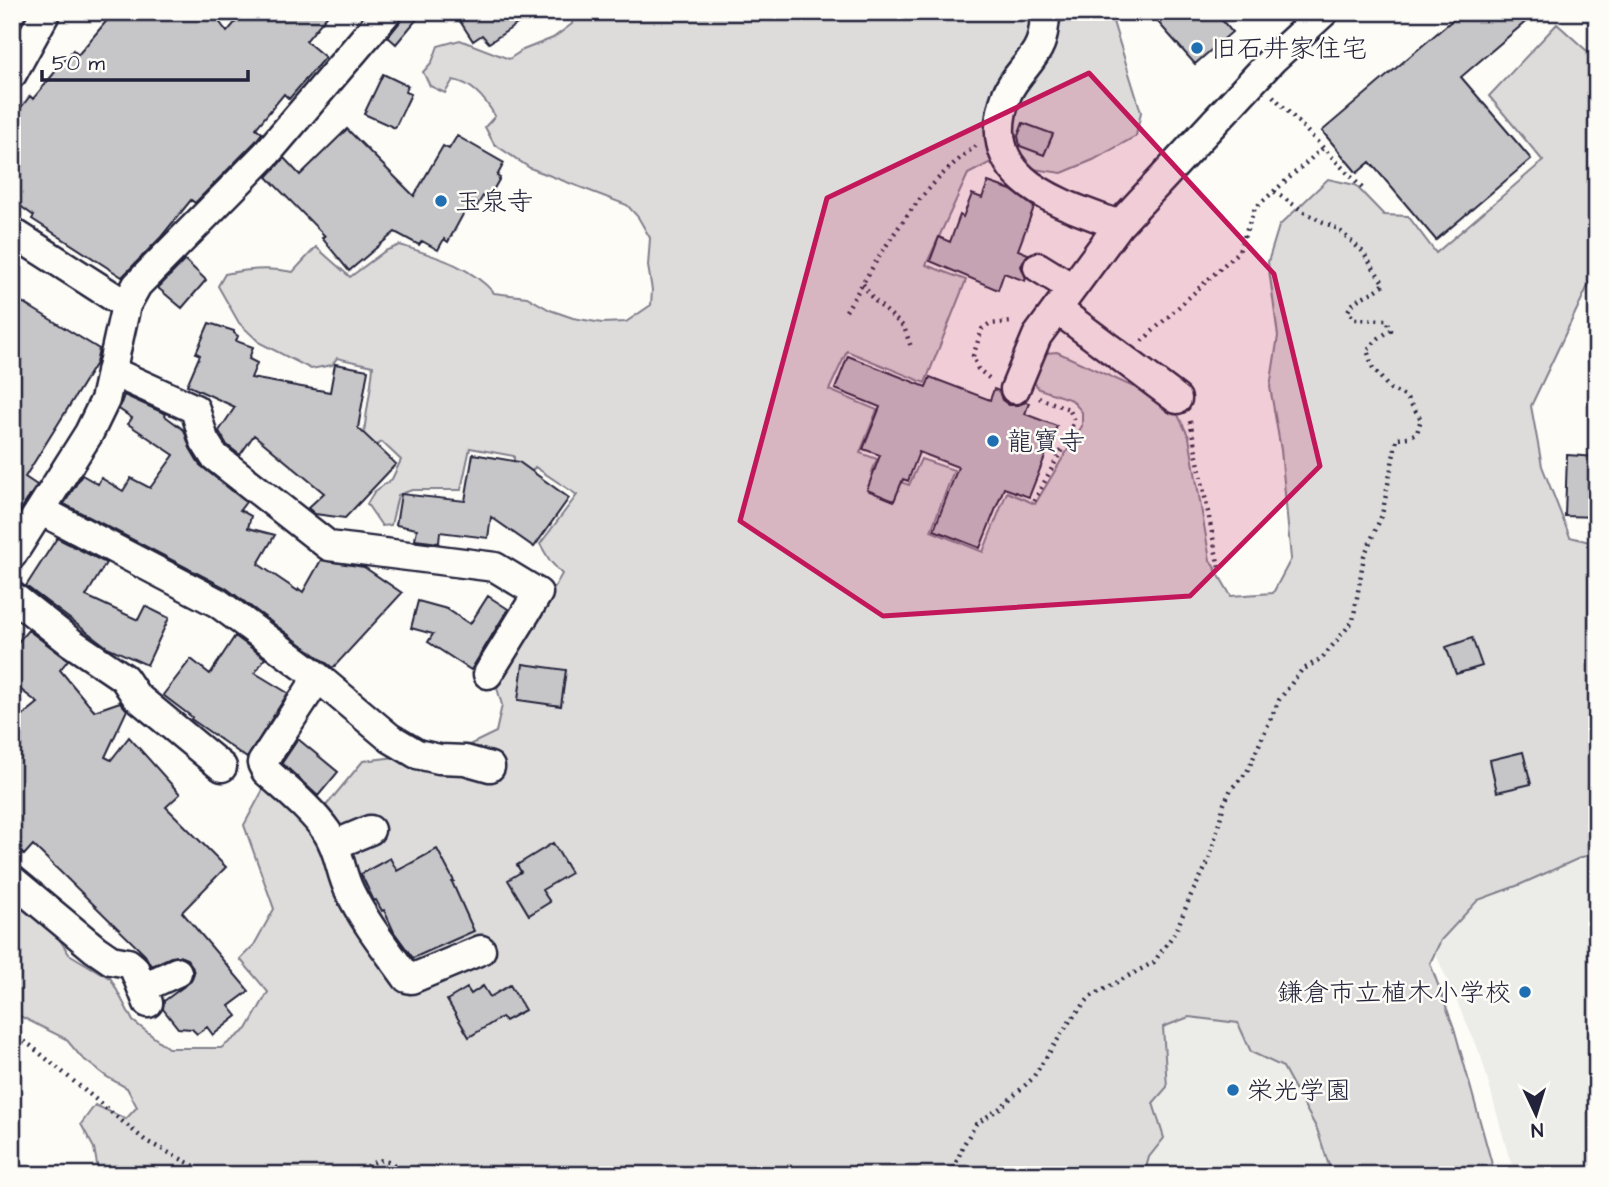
<svg xmlns="http://www.w3.org/2000/svg" width="1609" height="1187" font-family="'Architects Daughter','Klee One',sans-serif">
	<style>
		.built { fill: #ecece9 }
		.green { fill: #dddcdb; stroke: #807f8b; stroke-width: 2 }
		.building { fill: #c6c6c8; stroke: #22223b; stroke-width: 2 }
		.lines { fill: none; stroke-linecap: round; stroke-linejoin: round }
		.minor-casing { stroke: #22223b; stroke-width: 33 }
		.path { stroke: #22223b; stroke-width: 4.5; stroke-dasharray: 2 5; stroke-linecap: butt }
		.minor { stroke: #fdfcf7; stroke-width: 28 }
		.marked { fill: #c2185b; fill-opacity: 0.2; stroke: #c2185b; stroke-width: 5; stroke-linejoin: round }
		.poi-dot { fill: #1f6fb2; stroke: #fdfcf7; stroke-width: 2.5 }
		.labels { text-anchor: middle; stroke-width: 5; stroke-linejoin: round; paint-order: stroke }
		.poi-label { font-size: 26px; fill: #22223b; stroke: #fdfcf7; text-anchor: start }
	</style>
	<rect width="100%" height="100%" fill="#fdfcf7"/>
	<filter id="ink" filterUnits="userSpaceOnUse"><feTurbulence type="fractalNoise" baseFrequency=".0143" numOctaves="2"/><feDisplacementMap in="SourceGraphic" scale="14" xChannelSelector="R" yChannelSelector="G"/><feConvolveMatrix kernelMatrix="1 2 1 2 8 2 1 2 1" color-interpolation-filters="sRGB"/></filter>
	<g filter="url(#ink)">
		<path class="built" d="M12,12H27L12,39Z
			M1597,855V1175H1516L1508,1154L1481,1056L1424,928L1449,902Z
			M1285,1002L1375,1175H1060L1159,1012Z"/>
		<path class="green" d="M574,12H1110L1141,112L1136,136L1093,160L1062,173L989,163L968,174L926,265L966,280L925,383L847,351L829,390L877,410L860,453L877,459L872,472L909,485L921,459L954,470L931,531L983,552L1007,492L1035,504L1082,426V412L1072,400L1039,389L1034,382L1046,353L1057,352L1173,405L1189,437L1210,560L1231,596L1273,593L1291,559L1281,450L1270,387L1278,336L1268,262L1279,226L1328,179L1355,185L1384,215L1408,216L1436,253L1543,161L1489,96L1557,24L1597,60V267L1531,406L1542,466L1570,537L1597,544V854L1582,857L1519,885L1478,900L1441,940L1430,963L1454,1028L1495,1175H1332L1317,1129L1283,1067L1251,1052L1238,1023L1189,1017L1163,1027L1167,1087L1153,1103L1164,1138L1149,1157L1144,1175H99L94,1148L81,1124L95,1105L126,1119L137,1107L127,1088L107,1077L81,1057L66,1039L18,1015L12,1017V900L52,928L69,954L111,979L133,1021L168,1048H221L247,1029L268,992L240,959L254,945L274,909L244,825L265,786L320,813L363,761L461,749L496,732L502,705L497,688L562,574L550,561L540,544L577,495L535,467L526,480L514,475V456L470,448L461,490H412L398,495L391,525L382,526L367,504L374,492L392,479L401,460L382,442L369,449L363,443C365,417 371,392 373,366L337,358L332,365L311,369L260,343L239,323L218,286L225,274C248,269 270,267 293,272L316,247L350,277L385,251L400,245C434,256 469,265 494,293L527,297L550,310L573,318L602,323L626,322L651,305L652,290L648,266L650,238L638,217L627,205L530,168L494,144L485,127L495,116C486,100 472,83 453,80L445,93L430,86L423,72L432,62L438,46L460,40L509,59L523,50L553,38L572,24Z"/>
		<path class="building" d="M114,12H212L227,32L244,12H330L306,41L325,57L289,99L284,94L256,128L262,133L255,142L195,203L191,200L161,237L122,277L32,219L34,216L12,200V119L30,96L33,99L73,50L78,55Z
			M403,12H423L396,44L388,37L400,22Z
			M454,12H535L489,43L482,35L473,41Z
			M1149,12H1215L1232,32L1195,64Z
			M1462,12H1537L1461,77L1531,159L1436,240L1370,162L1357,173L1322,131Z
			M383,74L408,86L405,92L411,94L395,128L364,114Z
			M1023,123L1053,134L1044,155L1020,146L1018,136Z
			M347,129L414,196L443,146L449,149L457,136L504,163L497,176L500,178L488,199L483,196L474,211L467,207L448,242L444,239L438,250L422,241L419,245L395,232L349,271L322,238L325,236L267,177L284,158L300,175Z
			M988,182L1011,190L1034,207L1018,250L1028,254L1021,266L1026,278L1025,281L1004,273L998,290L930,261L939,237L950,242L960,215L963,217L972,194L982,198Z
			M185,260L206,280L182,308L158,288Z
			M22,302L99,349L96,363L25,477L37,485L12,523V318Z
			M209,323L234,331V333L238,336L236,341L253,347L249,359L257,363L251,378L330,392L335,364L368,370L358,428L396,464L345,518L315,514L308,508L324,493L254,435L240,455L227,445L219,431L235,407L187,385L200,355L196,353Z
			M848,356L926,387L930,377L990,400L994,389L999,391L1002,400L1009,405H1018L1026,402L1029,403L1025,414L1057,426L1029,497L1004,488L980,548L934,530L958,467L919,452L908,481L903,479L894,501L867,490L880,455L863,449L880,407L835,389Z
			M124,395L166,414L165,416L184,430L190,448L200,465L246,502L240,510L251,516L248,528L275,535L258,564L298,591L299,589L303,592L321,560L364,567L402,593L333,668L226,588L64,504L82,475L98,484L101,478L123,491L131,478L150,488L174,455L128,424L132,418L119,409Z
			M473,454L519,462L569,498L534,547L491,517L488,538L440,532L439,543L415,540L417,529L396,525L401,494L465,501Z
			M1567,455L1597,457V517L1565,516Z
			M57,538L106,563L86,596L138,620L145,606L169,618L147,665L107,647L26,586Z
			M488,596L508,609L471,670L428,642L433,634L411,628L418,601L447,609L470,624Z
			M28,630L68,660L60,670L94,711L120,702L127,710L105,757L111,760L129,737L180,794L166,807L226,867L182,912L249,991L229,1006L237,1016L213,1035L207,1027L197,1034L192,1029L178,1028L163,1009L164,1001L191,981L194,973L192,966L187,959L179,956L171,957L151,966L145,955L33,845L24,855L12,843V724L38,703L12,683V649Z
			M235,636L265,658L255,673L288,693L247,758L191,719L192,717L163,695L191,659L210,674Z
			M1472,638L1482,666L1456,674L1446,647Z
			M523,664L566,670L561,706L518,700Z
			M298,739L338,772L318,796L282,763Z
			M1523,752L1531,784L1497,792L1490,760Z
			M553,843L571,873L542,890L550,902L529,915L508,880L521,872L517,865Z
			M437,849L454,881L452,882L474,931L413,958L394,932L384,910L382,911L376,900L374,901L361,874L390,858L397,871Z
			M510,985L525,1010L505,1021L502,1017L469,1037L447,1000L467,988L471,994L483,986L490,997Z"/>
		<g class="lines">
			<g class="minor-casing">
				<path id="minor" d="M1046,12C1044,22 1044,35 1040,44C1033,62 1014,76 1007,94C975,180 1057,202 1119,225
					M12,74L46,12
					M12,232L126,305
					M1038,267L1072,288
					M1057,309L1177,399
					M111,371L195,409L204,440L214,456L329,546L495,567L538,593L488,674
					M1015,389L1037,336L1119,225L1272,60L1324,12
					M42,511L218,603L314,674L390,738L417,754L439,759L465,760L490,767
					M12,555L89,433L105,400L126,305L137,285L267,153L387,12
					M12,596L72,643L124,678L136,696L222,767
					M314,674L311,688L262,763L266,771C287,790 311,809 327,832C340,851 340,873 350,892C365,923 387,950 407,978L411,979L481,950
					M334,845L370,830
					M12,880L95,949L111,960L128,963L134,968L148,1003
					M142,988L177,972"/>
			</g>
			<path class="path" d="M1273,96L1362,188
				M863,284L872,298L904,327L911,347
				M846,311C883,250 918,187 976,146
				M1142,341L1239,251L1255,208L1323,148
				M989,378L978,369L973,356L982,329L989,324L1012,322
				M1190,421L1219,568
				M1034,501L1069,437L1074,419L1069,409L1039,398
				M12,1034L31,1046L146,1141L212,1175
				M356,1175C376,1159 386,1152 404,1175
				M951,1175L964,1144L976,1124L1000,1108L1032,1079L1070,1021L1090,997L1154,962L1176,931L1191,895L1209,861L1224,804L1231,789L1247,772L1279,700L1301,671L1323,657L1353,621L1364,556L1382,515L1397,438L1408,437L1417,433L1421,419L1405,396L1390,389L1373,368L1367,350L1379,338L1391,330L1387,320L1354,319L1348,311C1356,295 1372,296 1384,284L1362,251L1338,229L1307,214L1272,190"/>
			<use href="#minor" class="minor"/>
		</g>
	</g>
	<path class="marked" d="M1089,73L1274,274L1320,466L1190,596L883,616L740,521L827,198Z"/>
	<g class="poi-dot">
		<circle cx="1197" cy="48" r="7"/>
		<circle cx="441" cy="201" r="7"/>
		<circle cx="993" cy="441" r="7"/>
		<circle cx="1525" cy="992" r="7"/>
		<circle cx="1233" cy="1090" r="7"/>
	</g>
	<g class="labels">
		<g class="poi-label">
			<text x="1211" y="57">旧石井家住宅</text>
			<text x="455" y="210">玉泉寺</text>
			<text x="1007" y="450">龍寶寺</text>
			<text x="1511" y="1001" text-anchor="end">鎌倉市立植木小学校</text>
			<text x="1247" y="1099">栄光学園</text>
		</g>
	</g>
	<rect width="1609" height="1187" fill="none" stroke="#fdfcf7" stroke-width="42"/>
	<rect x="21" y="21" width="1567" height="1145" fill="none" stroke="#22223b" stroke-width="2.5" filter="url(#ink)"/>
	<g transform="translate(1536 1114) rotate(176)" stroke="#fdfcf7" stroke-width="5" paint-order="stroke">
	<path d="M0-5L12 26L0 18L-12 26Z" fill="#22223b"/>
	<text y="-10" font-size="19" font-weight="bold" text-anchor="middle" fill="#22223b">N</text>
	</g>
	<path d="M42 70v10h206v-10" fill="none" stroke="#22223b" stroke-width="3.5"/>
	<text x="52" y="70" font-size="21" fill="#22223b" stroke="#fdfcf7" stroke-width="5" paint-order="stroke">50 m</text>
</svg>
